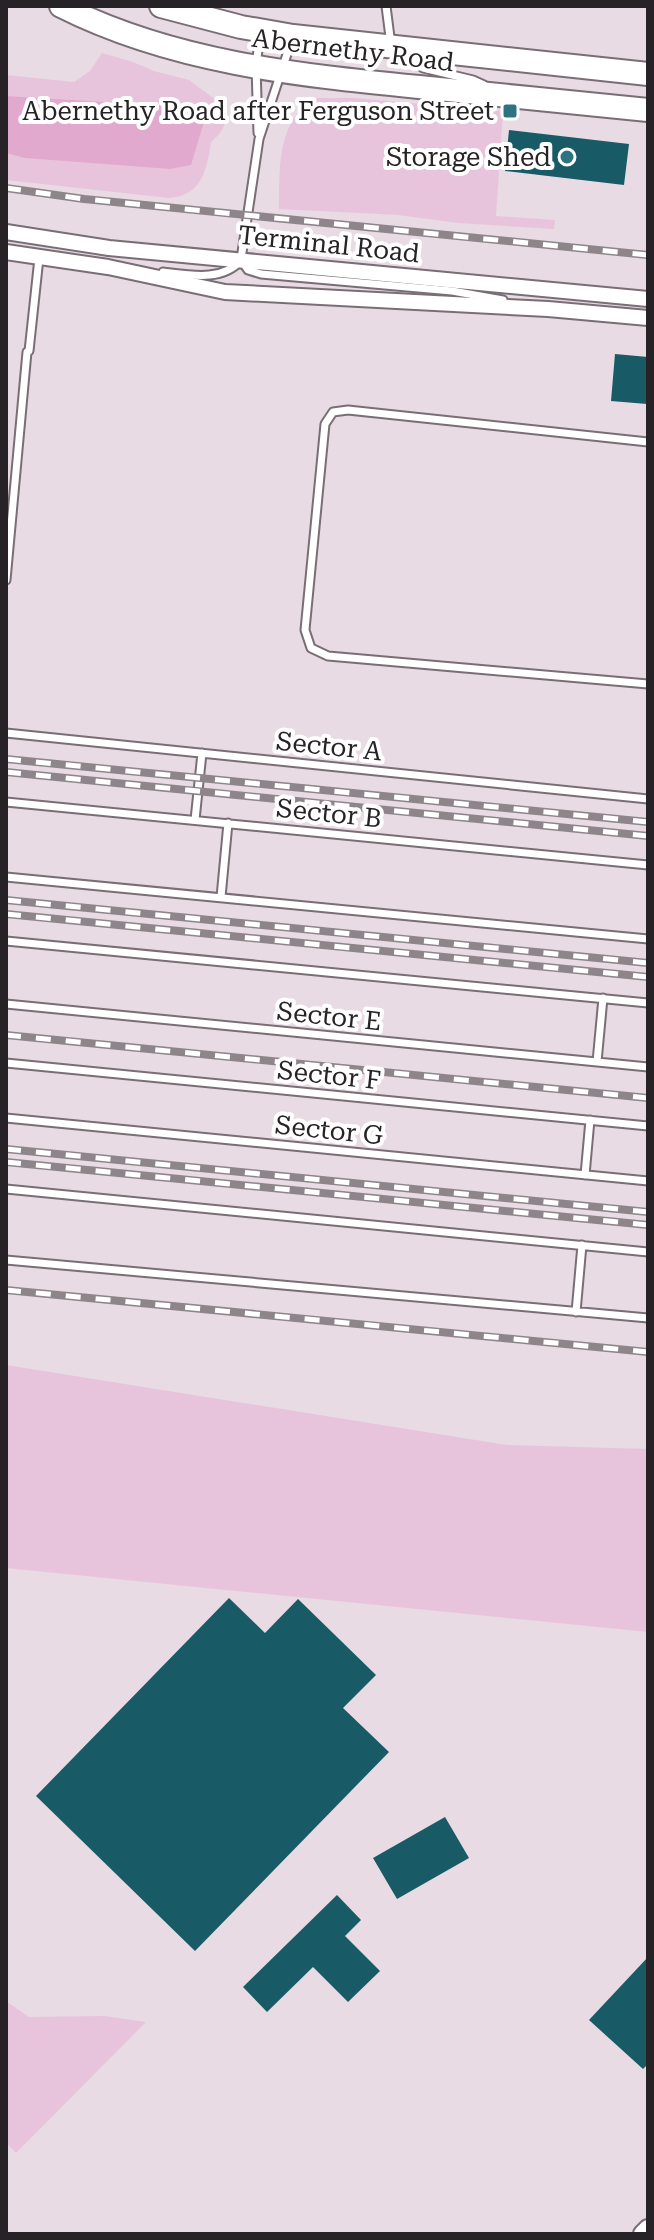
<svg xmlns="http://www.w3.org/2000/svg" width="654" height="2240" font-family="'Roboto Serif',serif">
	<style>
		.green { fill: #e8c4dc }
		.water { fill: #e2a9cf }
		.building { fill: #195a67 }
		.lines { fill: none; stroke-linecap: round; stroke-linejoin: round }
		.service-casing { stroke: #7a6e76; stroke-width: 11 }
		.minor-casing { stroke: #7a6e76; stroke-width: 18 }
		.tertiary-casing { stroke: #7a6e76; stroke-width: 22 }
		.secondary-casing { stroke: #7a6e76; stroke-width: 26 }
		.service { stroke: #fff; stroke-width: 7 }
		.minor { stroke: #fff; stroke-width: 14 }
		.tertiary { stroke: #fff; stroke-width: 18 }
		.secondary { stroke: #fff; stroke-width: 22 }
		.rail-casing { stroke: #8e858a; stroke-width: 8 }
		.rail { stroke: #fff; stroke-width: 5; stroke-dasharray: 15; stroke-linecap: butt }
		.poi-dot { fill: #2e7382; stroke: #fff; stroke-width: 3 }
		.labels { text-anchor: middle; stroke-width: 8; stroke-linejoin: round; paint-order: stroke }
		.street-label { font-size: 26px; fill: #262225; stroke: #fff }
		.poi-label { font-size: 26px; fill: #262225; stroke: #fff; text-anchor: end }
	</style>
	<rect width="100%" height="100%" fill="#e8dbe3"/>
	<path class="green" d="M102,53L133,62L154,71L189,80L224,106C228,123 224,131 211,142C207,171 201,196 169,198L6,180V75L74,82L90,71Z
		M317,98H354L503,111L496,216L555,220L554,229L458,223L398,215L279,209C280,167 276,120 317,98Z
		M6,1365L507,1445L648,1449V1632L6,1568Z
		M6,2001L29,2017L104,2016L146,2022L16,2153L6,2143Z"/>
	<path class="water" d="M6,96L188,107L204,122L191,165L170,169L25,158L6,153Z"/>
	<path class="building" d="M509,130L629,144L624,185L505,171Z
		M615,354L648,357L647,404L611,401Z
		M229,1598L265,1633L298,1599L376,1675L343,1708L389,1752L195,1951L36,1796Z
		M445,1817L469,1858L397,1899L373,1858Z
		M337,1895L361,1920L345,1936L380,1971L348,2002L313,1967L267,2012L243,1987Z
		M648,1957V2064L643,2069L589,2020Z"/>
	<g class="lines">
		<g class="service-casing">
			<path id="service" d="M386,6L391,45
				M403,55L423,68L473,80L484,85
				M258,133L256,66L260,34
				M241,259L259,139L292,39
				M163,272C189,275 223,282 241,260L248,270L261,274L452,291L503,300
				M648,442L348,410L333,412L325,424L305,630L311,648L328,656L648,684
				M6,580L27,352L29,351L39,258
				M6,733L648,799
				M6,802L648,865
				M195,820L202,753
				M6,877L648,939
				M221,897L228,823
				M6,941L648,1003
				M6,1004L648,1067
				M597,1062L603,998
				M6,1063L648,1126
				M6,1118L648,1181
				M585,1175L590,1120
				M6,1189L648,1252
				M6,1260L648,1318
				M576,1312L582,1245"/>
		</g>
		<g class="minor-casing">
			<path id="minor" d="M6,232L109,248L648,299
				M6,252L108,267L225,292L548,309L648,318"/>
		</g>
		<g class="tertiary-casing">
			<path id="tertiary" d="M643,2234L648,2229"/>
		</g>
		<g class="secondary-casing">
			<path id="secondary" d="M61,6C172,62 296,75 419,87C495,95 572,102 648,110
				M161,6L241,27L293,36L648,74"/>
		</g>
		<use href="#service" class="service"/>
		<use href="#minor" class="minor"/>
		<use href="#tertiary" class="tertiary"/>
		<use href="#secondary" class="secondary"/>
		<g class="rail-casing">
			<path id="rail" d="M6,188L84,199L648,255
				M6,759L648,822
				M6,772L648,836
				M6,900L648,963
				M6,914L648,977
				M6,1035L648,1098
				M6,1149L648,1212
				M6,1162L648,1225
				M6,1290L648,1352"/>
		</g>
		<use href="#rail" class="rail"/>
	</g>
	<g class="poi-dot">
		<rect x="502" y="103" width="16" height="16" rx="4"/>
		<circle cx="567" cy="157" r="8"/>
	</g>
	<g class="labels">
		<g class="street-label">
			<text transform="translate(353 50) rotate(7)" y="9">Abernethy Road</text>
			<text transform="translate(329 244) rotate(6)" y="9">Terminal Road</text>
			<text transform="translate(329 746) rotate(6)" y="9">Sector A</text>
			<text transform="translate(329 813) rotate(6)" y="9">Sector B</text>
			<text transform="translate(329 1016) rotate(6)" y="9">Sector E</text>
			<text transform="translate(329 1075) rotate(6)" y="9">Sector F</text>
			<text transform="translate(329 1130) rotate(6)" y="9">Sector G</text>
		</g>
		<g class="poi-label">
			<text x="494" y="120">Abernethy Road after Ferguson Street</text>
			<text x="551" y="166">Storage Shed</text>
		</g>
	</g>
	<rect width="654" height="2240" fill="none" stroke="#262225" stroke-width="16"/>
</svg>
